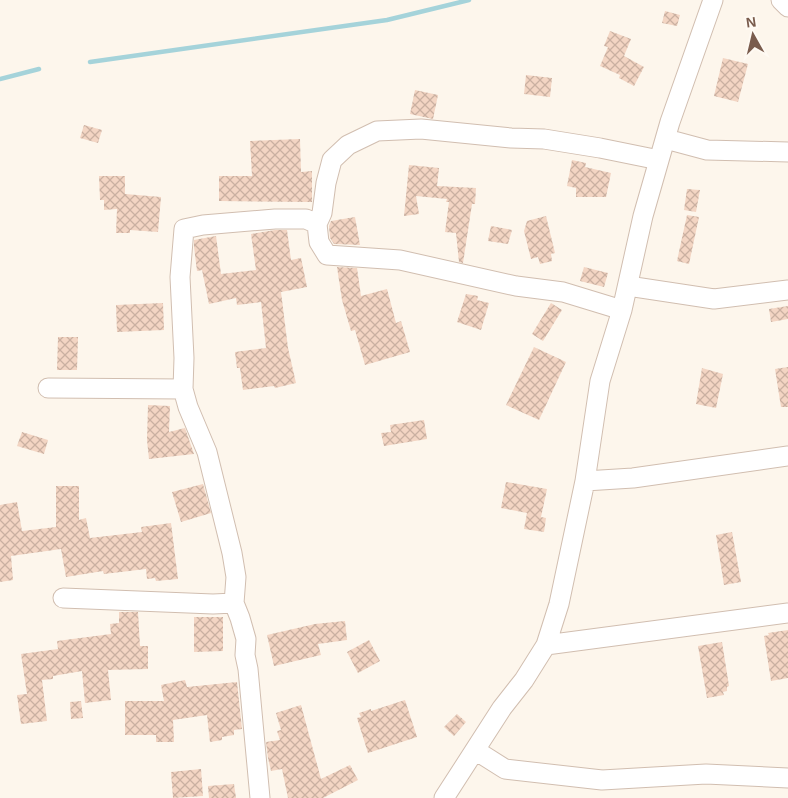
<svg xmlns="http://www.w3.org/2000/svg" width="788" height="798" font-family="Arial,sans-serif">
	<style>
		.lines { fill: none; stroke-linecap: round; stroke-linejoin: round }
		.stream { stroke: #a5d3da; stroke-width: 4.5 }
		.building { fill: url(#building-cross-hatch) }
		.street-casing { stroke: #d1beb0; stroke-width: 21 }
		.street { stroke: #fff; stroke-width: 19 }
	</style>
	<defs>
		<pattern id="building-cross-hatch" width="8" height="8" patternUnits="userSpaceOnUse" patternTransform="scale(1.25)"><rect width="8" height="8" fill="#f3d5c3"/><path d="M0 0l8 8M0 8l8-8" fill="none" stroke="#cab0a1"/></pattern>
	</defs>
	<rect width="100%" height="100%" fill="#fdf6ec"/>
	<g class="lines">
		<path class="stream" d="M90,62L387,20L469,0
			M0,79L39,69"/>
	</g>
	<path class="building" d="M665,11L680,15L677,26L662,23Z
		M610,31L631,39L624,56L644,67L634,86L619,78L620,75L600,66L608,47L604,46Z
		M723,58L748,64L738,102L714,96Z
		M526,75L552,78L550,97L524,94Z
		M415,90L438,95L433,119L410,114Z
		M84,125L102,130L98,143L80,138Z
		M300,139L301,172L312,171V202L219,201V176H252L250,141Z
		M572,160L586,163L585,167L611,173L606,197H576V188L567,186Z
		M409,165L439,168L437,186L476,188L475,204H472L463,263L459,262L456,233L445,232L449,202H446L447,199L416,196L419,214L404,216Z
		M99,176H125V194L161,197L158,232L130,230V233H116L117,209L104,210V200H100Z
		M687,189L700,190L696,212L684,210Z
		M687,215L699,217L689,264L677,261Z
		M546,216L555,253L551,254L552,261L540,264L538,257L531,259L524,231L527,221Z
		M355,217L360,245L334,244L330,238L329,226L331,221Z
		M491,226L512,230L508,244L488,241Z
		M275,230H287L291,260L301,258L307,287L281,292L288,348L296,383L275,388L274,386L243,390L240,368H237L235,352L266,348L261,302L237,305L236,298L209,304L202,270L197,271L194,247V240L216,236L221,274L256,270L251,234Z
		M337,267L357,268L361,296L387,289L396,323L401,321L410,352L365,365L355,330L351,331L342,300Z
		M584,267L608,273L604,287L580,281Z
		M466,294L478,296L477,300L489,303L481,330L457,322Z
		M163,303L164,330L117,332L116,305Z
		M551,303L562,310L543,341L532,334Z
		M788,306V319L771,322L769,309Z
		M58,337H78L77,370H57Z
		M534,347L566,362L539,420L506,405Z
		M788,367V407H781L775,369Z
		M702,368L723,374L716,408L696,404Z
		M148,405L170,406L169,432L185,428L194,454L149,459L147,440Z
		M424,420L427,439L384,446L381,433L391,432L390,425Z
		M22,432L48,440L44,454L17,446Z
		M506,482L547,489L541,517L546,518L544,532L524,529L527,513L501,508Z
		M203,484L211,513L181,522L172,492Z
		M56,486H79V520L86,518L90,538L142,532L141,527L171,523L178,579L156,581L155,578L147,579L146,569L104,574L103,571L66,577L61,549L11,556L13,580L0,582V505L17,502L22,531L56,527Z
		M732,532L741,582L724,585L716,535Z
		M119,612H138L140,646H148V669L108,670L111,700L85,703L82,671L53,676V679L42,680L47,721L21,724L17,695L27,694L21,654L58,649L57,641L111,634L110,624L119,623Z
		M194,617H223V651L194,652Z
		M345,621L347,640L318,644L321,655L274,666L267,635L315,624Z
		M788,630V678L771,681L764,636L769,635L768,633Z
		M369,640L380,661L358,673L347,652Z
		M722,642L729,686L727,687V691L723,692L724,695L707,698L698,646Z
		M185,680L187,687L237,682L242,729L234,730V735L222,737V740L210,742L207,715L173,720L174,742H156V735H125V701H164L161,685Z
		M405,700L417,737L368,753L357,718L361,717L359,713L371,709V711Z
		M81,701L83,718L71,719L70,702Z
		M301,705L321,779L350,765L358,780L323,798H288L282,769L271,771L268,758L266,742L280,740L277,731L281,730L276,713Z
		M457,714L466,722L454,736L444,727Z
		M201,769L203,796L173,798L171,772Z
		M234,784L236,798H209L208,786Z"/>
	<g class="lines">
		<g class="street-casing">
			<path id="street" d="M781,0L788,7
				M666,139L707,150L788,152
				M317,224L322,213L326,183L332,160L348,145L377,131L421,129L511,138L544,139L600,148L659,160
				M628,286L714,299L788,290
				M48,388L183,389
				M585,481L633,478L788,456
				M63,598L213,604L234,603
				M546,645L788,613
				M475,750L505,769L602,780L706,774L788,778
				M260,798L248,669L245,655L246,639L240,618L234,603L236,577L232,553L207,452L188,407L183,389L184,358L180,277L184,229L203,225L275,219H306L317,224L319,242L327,255L400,260L516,286L563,292L622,310
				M444,798L502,708L524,680L546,645L559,604L585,481L600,381L622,310L643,216L670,122L713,0"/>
		</g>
		<use href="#street" class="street"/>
	</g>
	<g transform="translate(753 35) rotate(352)" stroke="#fffaf3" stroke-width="4" paint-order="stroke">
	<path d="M0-4L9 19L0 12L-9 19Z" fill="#7a5c4d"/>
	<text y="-8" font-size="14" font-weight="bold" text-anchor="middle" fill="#7a5c4d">N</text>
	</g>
</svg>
